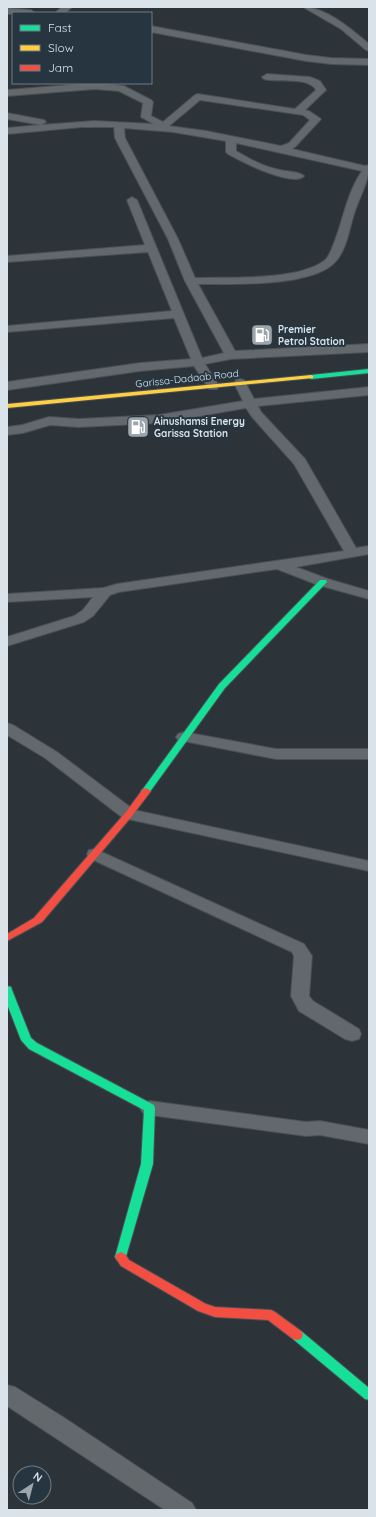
<svg xmlns="http://www.w3.org/2000/svg" width="376" height="1517" font-family="Quicksand,sans-serif">
	<style>
		.lines { fill: none; stroke-linecap: round; stroke-linejoin: round }
		.street-casing { stroke: #495055; stroke-width: 2 }
		.fast-casing { stroke: #495055; stroke-width: 2 }
		.slow-casing { stroke: #495055; stroke-width: 2 }
		.jam-casing { stroke: #495055; stroke-width: 2 }
		.street { fill: #62686c; fill-rule: evenodd }
		.fast { fill: #16e098; fill-rule: evenodd }
		.slow { fill: #ffcf43; fill-rule: evenodd }
		.jam { fill: #f24e42; fill-rule: evenodd }
		.labels { text-anchor: middle; stroke-width: 4; stroke-linejoin: round; paint-order: stroke }
		.far-poi-label { font-size: 10px; font-weight: bold; fill: #dae3ea; stroke: #263540; text-anchor: start }
		.far-street-label { font-size: 10px; fill: #dae3ea; stroke: #263540 }
	</style>
	<rect width="100%" height="100%" fill="#2c343a"/>
	<g class="lines">
		<g class="street-casing">
			<path id="street" d="M62,7H72L65,13H55Z
				M303,7C326,7 351,29 369,44V51L366,50L341,29Z
				M7,8L31,10L35,13L7,14Z
				M151,26L306,55L331,58L369,59V65L331,64L306,61L151,32Z
				M267,74L310,77L320,81L326,90L305,110L309,111L321,119L295,147L292,149L365,166L369,165C369,182 359,198 354,214C349,230 346,253 333,264C308,287 231,284 198,284L235,351L369,344V352L231,359L205,364L219,386L217,389H209L194,366L140,371L7,390V382L140,363L191,359L174,318L7,332V326L172,311L148,252L7,262V256L145,245L127,200L132,197L137,200L202,358L224,353L185,281L168,239L115,138L114,127H82L7,134V128L41,125L7,119V113L44,120L46,122L41,125L94,121L154,124L141,117L143,103L119,91L95,89L7,96V90L95,83L124,86L151,100L153,102L151,116L163,122L195,95L198,94L295,109L316,90C308,76 278,83 264,79L262,77ZM200,100L303,115L310,120L289,143L281,146L206,131L169,126ZM124,128L173,132L226,141V152L228,154C240,161 293,188 304,176C299,171 287,172 280,170C264,167 250,159 236,151V143L362,171C346,194 343,223 332,248C330,253 328,258 324,261C296,281 229,277 195,278L178,239L125,138Z
				M240,379L244,380L254,399L369,387V395L258,406L261,412L305,459L356,548L369,546V554L296,567L328,579L369,591V599L318,585L277,569L119,592L110,595L93,616L84,622L7,646V637L74,616L83,610L93,597L7,602V594L103,588L117,584L344,551L294,464L252,417L246,408L159,423L79,427L50,425L23,433L7,435V427L22,425L49,417L79,419L159,415L243,401L234,383L236,380Z
				M7,723L13,725L57,752L134,810L369,861V871L123,818L45,758L7,735Z
				M184,732L276,749H369V759H276L178,740L176,737L178,734Z
				M95,849L304,944L312,956L309,996L313,1001L359,1029L361,1034L359,1039L352,1041L345,1039L299,1011L291,996L294,956L292,952L89,858L87,854L89,850Z
				M150,1101L306,1122L320,1121L369,1130V1144L320,1135L306,1136L150,1115L143,1113L140,1108L143,1103Z
				M7,1385L15,1387L63,1417L192,1503L196,1510H165L7,1406Z"/>
		</g>
		<g class="fast-casing">
			<path id="fast" d="M369,369V373L311,379L308,377L311,375Z
				M320,580H326L327,582L225,688L149,793H143L141,791L143,789L219,684Z
				M7,986L11,987L12,990L31,1038L37,1043L154,1105L155,1108L153,1164L125,1260L121,1262L117,1260L115,1257L141,1164L144,1110L29,1049L21,1040L7,1004Z
				M297,1330L301,1331L369,1388V1400L365,1399L293,1339L291,1335L293,1331Z"/>
		</g>
		<g class="slow-casing">
			<path id="slow" d="M311,375L313,376V378L7,408V404Z"/>
		</g>
		<g class="jam-casing">
			<path id="jam" d="M146,788L151,791L132,816L42,922L7,941V934L34,918L126,812L143,789Z
				M121,1252L125,1254L129,1260L206,1304L215,1307L271,1310L275,1312L301,1331L303,1335L301,1339L297,1340L293,1339L268,1320L215,1317L198,1311L121,1266L115,1257L117,1254Z"/>
		</g>
		<use href="#street" class="street"/>
		<use href="#fast" class="fast"/>
		<use href="#slow" class="slow"/>
		<use href="#jam" class="jam"/>
	</g>
	<defs>
		<g id="fuel-square" transform="scale(1.15)"><rect x="-9" y="-9" width="18" height="18" rx="4" fill="#9da6ac" stroke="#263540"/><path d="M-5.5-6h7V0h2V4h1.3V-2.5L3-4.5l.8-.8L6-3V5H2.5V1h-1V6h-7ZM-4.2-4.7v3.2H.2V-4.7Z" fill="#fff"/></g>
	</defs>
	<g fill-rule="evenodd">
		<use href="#fuel-square" x="262" y="335"/>
		<use href="#fuel-square" x="138" y="427"/>
	</g>
	<g class="labels">
		<g class="far-poi-label">
			<text x="278" y="333">Premier<tspan x="278" dy="12">Petrol Station</tspan></text>
			<text x="154" y="425">Ainushamsi Energy<tspan x="154" dy="12">Garissa Station</tspan></text>
		</g>
		<g class="far-street-label">
			<text transform="translate(187 378) rotate(-6)" y="4">Garissa-Dadaab Road</text>
		</g>
	</g>
	<rect width="376" height="1517" fill="none" stroke="#dae3ea" stroke-width="16"/>
	<rect x="12" y="12" width="140" height="72" fill="#263540" stroke="#6e7b84"/>
	<rect x="20" y="25" width="20" height="6" fill="#16e098" stroke="#6e7b84"/>
	<text x="48" y="32" font-size="12" fill="#dae3ea">Fast</text>
	<rect x="20" y="45" width="20" height="6" fill="#ffcf43" stroke="#6e7b84"/>
	<text x="48" y="52" font-size="12" fill="#dae3ea">Slow</text>
	<rect x="20" y="65" width="20" height="6" fill="#f24e42" stroke="#6e7b84"/>
	<text x="48" y="72" font-size="12" fill="#dae3ea">Jam</text>
	<g transform="translate(32 1485) rotate(36)"><circle r="19" fill="#263540" stroke="#6e7b84"/>
	<path d="M0-3L7 15L0 10L-7 15Z" fill="#9da6ac"/>
	<text y="-6" font-size="11" font-weight="bold" text-anchor="middle" fill="#dae3ea">N</text>
	</g>
</svg>
